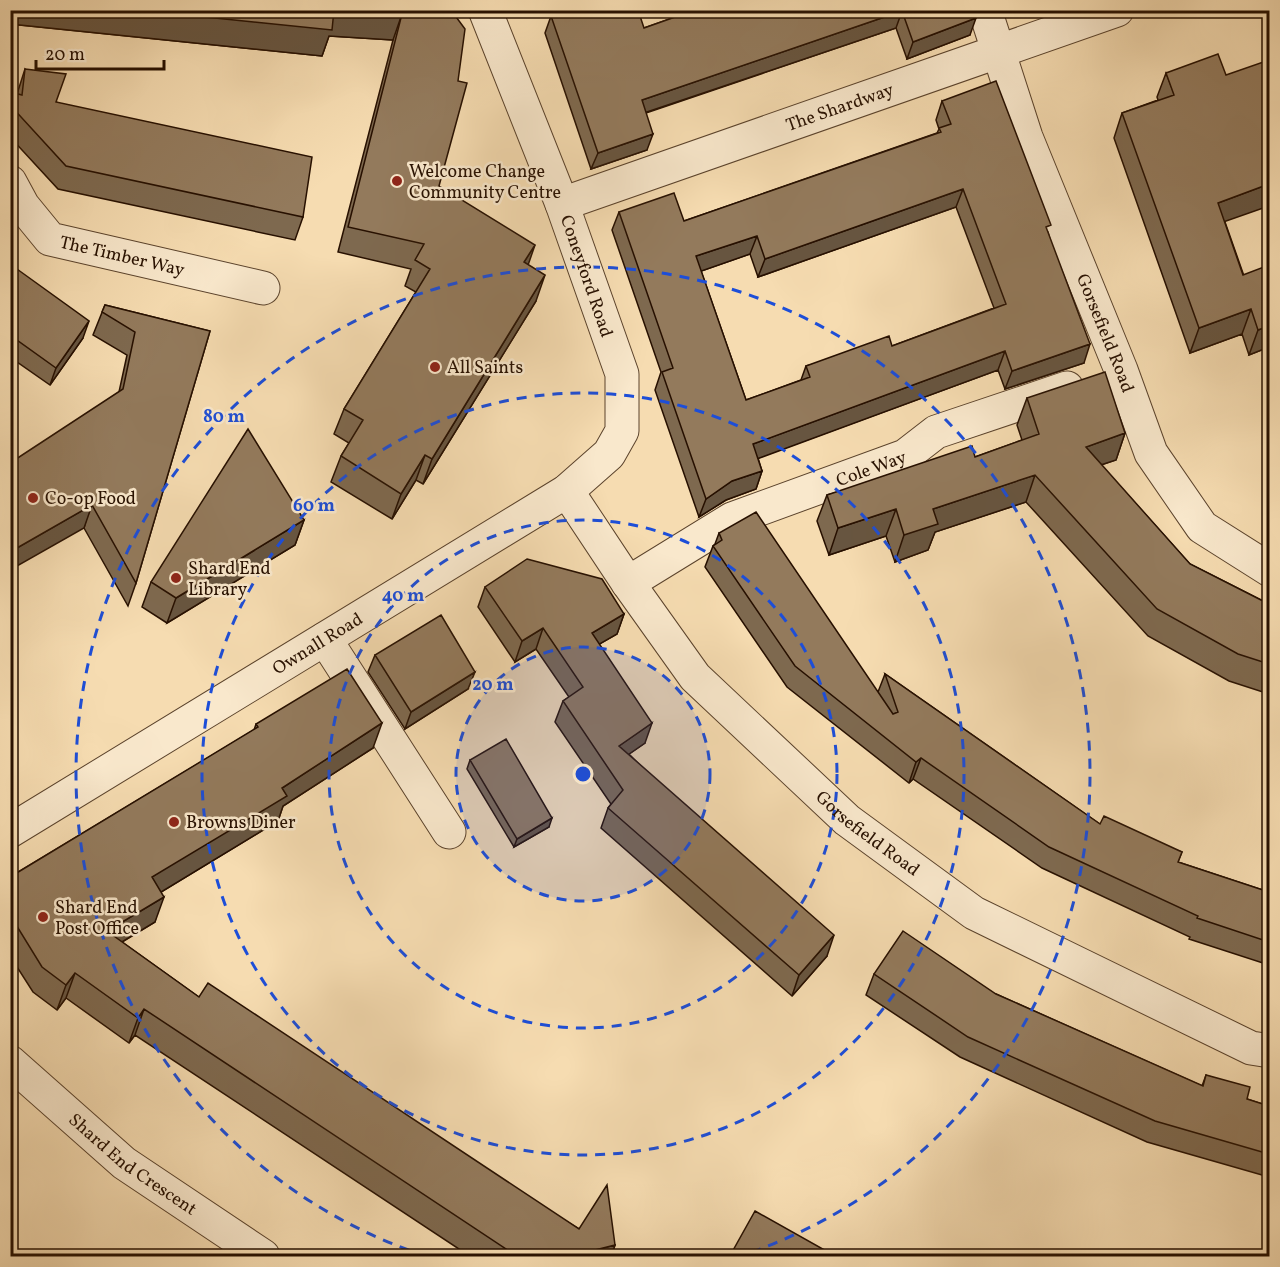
<svg xmlns="http://www.w3.org/2000/svg" width="1280" height="1267" font-family="Vollkorn,serif">
	<style>
		.lines { fill: none; stroke-linecap: round; stroke-linejoin: round }
		.minor-casing { stroke: #5b432c; stroke-width: 35 }
		.minor { stroke: #f9e8cc; stroke-width: 33 }
		.wall { fill: #7e694f; stroke: #271000; stroke-width: 1.5; fill-rule: evenodd }
		.shaded-wall { fill: #675540; stroke: #271000; stroke-width: 1.5 }
		.building { fill: #937a5c; stroke: #271000; stroke-width: 1.5; fill-rule: evenodd }
		.ring { fill: none; stroke: #1d4ed8; stroke-width: 3; stroke-dasharray: 10 8 }
		.poi-dot { fill: #8f2418; stroke: #f9e8cc; stroke-width: 2 }
		.labels { text-anchor: middle; stroke-width: 5; stroke-linejoin: round; paint-order: stroke }
		.street-label { font-size: 18px; fill: #271000; stroke: #f9e8cc }
		.poi-label { font-size: 18px; fill: #271000; stroke: #f9e8cc; text-anchor: start }
		.centre { fill: #1d4ed8; stroke: #f9e8cc; stroke-width: 3 }
		.ring-label { font-size: 18px; text-anchor: middle; font-weight: bold; fill: #1d4ed8; stroke: #f9e8cc; stroke-width: 5; stroke-linejoin: round; paint-order: stroke }
	</style>
	<rect width="100%" height="100%" fill="#f6dcb1"/>
	<filter id="stains"><feTurbulence type="fractalNoise" baseFrequency=".00333" numOctaves="4"/><feColorMatrix values="0 0 0 0 .2 0 0 0 0 .09 0 0 0 0 .02 0 0 0 .5 -.17"/></filter>
	<radialGradient id="worn" r=".72"><stop offset=".6" stop-color="#630" stop-opacity="0"/><stop offset="1" stop-color="#630" stop-opacity=".3"/></radialGradient>
	<g class="lines">
		<g class="minor-casing">
			<g id="minor">
				<path id="s1" d="M985,10L1026,137L1121,370L1151,453L1202,527L1270,570"/>
				<path id="s2" d="M10,182L23,206L50,239L263,288"/>
				<path id="s3" d="M562,204L1117,10"/>
				<path id="s4" d="M567,491L628,583L695,677L847,820L974,913L1251,1048L1270,1051"/>
				<path id="s5" d="M628,583L732,519L905,456L936,432L1067,388"/>
				<path d="M325,639L449,832"/>
				<path id="s6" d="M10,831L567,491L609,454L622,431V374L562,204L485,10"/>
				<path id="s7" d="M10,1062L124,1163L263,1256"/>
			</g>
		</g>
		<use href="#minor" class="minor"/>
	</g>
	<path class="wall" d="M451,10L439,186L528,264L536,301L423,484L416,480L392,519L331,482L341,456L349,443L334,434L344,409L416,292L405,286L411,269L338,252L393,40L329,36L322,56L10,24Z
		M695,10H973L970,35L907,59L896,28L646,113L647,150L591,169L545,33L551,16L644,28Z
		M25,69L56,102L303,217L295,240L58,189L10,137V92L17,94Z
		M1166,73L1225,222L1269,347L1249,355L1242,334L1190,353L1114,138L1122,113L1158,100L1157,97Z
		M942,101L1048,232L1084,363L1005,389L998,370L758,458L762,471L756,489L726,500L699,517L655,390L661,372L612,230L619,212L684,221L937,133L939,129L936,120ZM956,207L994,308L892,346L806,366L801,380L746,400L701,271L750,254L758,277Z
		M10,264L83,338L50,385L10,357Z
		M105,305L210,331L136,583L128,606L84,528L119,392L127,355L93,335Z
		M1027,398L1125,433L1116,460L1101,465L1190,564L1261,600L1269,603V694L1229,681L1148,636L1026,502L935,532L928,550L895,562L886,536L829,555L817,521L827,495L975,457L1022,440L1017,425Z
		M304,520L295,545L167,623L142,607L151,582Z
		M719,533L878,692L885,674L1100,824L1182,852L1178,862L1269,892V965L1189,939L1190,937L1042,868L913,779L909,783L787,687L705,567L713,546L715,544Z
		M485,587L624,614L617,634L599,644L645,743L629,754L827,956L792,996L601,828L608,808L611,804L555,722L563,701L569,697L536,649L515,662L478,607Z
		M375,655L468,689L405,729L368,672Z
		M256,724L373,748L283,806L278,821L161,892L155,922L122,942L199,997L579,1229L615,1245L611,1257H471L135,1035L129,1043L66,998L57,1010L33,992L10,956V877L254,730Z
		M470,760L549,827L514,847L467,769Z
		M874,974L996,994L1202,1086L1206,1075L1247,1099L1269,1106V1177L1147,1142L960,1057L866,995Z"/>
	<path class="shaded-wall" d="M10,10H345L402,14L393,40L329,36L322,56L10,24Z
		M902,11L896,28L635,116L642,100Z
		M976,18L970,35L907,59L913,42Z
		M653,134L647,150L591,169L598,153Z
		M1269,184V206L1209,227L1218,203Z
		M963,189L956,207L758,277L765,259Z
		M757,236L750,254L690,275L696,256Z
		M535,245L526,271L524,262Z
		M545,275L536,301L423,484L432,459Z
		M1251,309L1242,334L1190,353L1199,328Z
		M89,321L83,338L50,385L56,368Z
		M1269,326V347L1249,355L1258,330Z
		M1090,344L1084,363L1005,389L1012,371Z
		M1005,351L998,370L746,463L753,444Z
		M1125,433L1116,460L1076,473L1086,447Z
		M425,455L416,480L392,519L401,494Z
		M762,471L756,489L726,500L699,517L706,499L732,481Z
		M1035,475L1026,502L935,532L928,550L895,562L904,535L933,509Z
		M92,505L84,528L10,570V552Z
		M896,509L886,536L829,555L838,528Z
		M304,520L295,545L167,623L176,598Z
		M624,614L617,634L584,653L592,633Z
		M543,628L536,649L515,662L522,641Z
		M475,672L468,689L405,729L411,712Z
		M382,723L373,748L283,806L278,821L143,903L152,877L282,788Z
		M652,723L645,743L612,766L619,746Z
		M921,758L913,779L909,783L916,762Z
		M552,818L549,827L514,847L517,839Z
		M164,897L155,922L97,957L107,931Z
		M834,935L827,956L792,996L799,975Z
		M75,973L66,998L57,1010L66,985Z
		M144,1009L135,1035L129,1043L138,1018Z
		M615,1245L611,1257H567Z"/>
	<path class="building" d="M137,10H334L332,30Z
		M345,10H451L465,29L458,81L467,83L439,186L535,245L524,262L545,275L432,459L425,455L401,494L341,456L363,420L344,409L430,269L415,260L424,244L348,227L402,14Z
		M566,10H638L644,28L695,10H973L976,18L913,42L902,11L642,100L653,134L598,153L551,16Z
		M1218,54L1226,75L1269,60V184L1218,203L1243,275L1269,265V326L1258,330L1251,309L1199,328L1122,113L1174,95L1166,73Z
		M25,69L66,74L56,102L312,157L303,217L66,166L10,105V92L22,95Z
		M996,81L1051,225L1046,227L1090,344L1012,371L1005,351L753,444L762,471L732,481L706,499L662,372L673,368L619,212L674,193L684,221L941,132L939,128L951,124L942,101ZM963,189L1006,304L892,346L889,336L806,366L810,377L746,400L696,256L757,236L765,259Z
		M10,264L89,321L56,368L10,335Z
		M105,305L210,331L136,583L92,505L10,552V463L123,389L135,332L102,312Z
		M1105,372L1125,433L1086,447L1190,564L1261,600L1269,603V664L1238,654L1157,609L1035,475L933,509L938,524L904,535L896,509L838,528L827,495L972,446L975,457L1039,434L1027,398Z
		M248,429L304,520L176,598L151,582Z
		M756,512L893,714L898,712L885,674L1100,824L1104,816L1182,852L1178,862L1269,892V942L1197,918L1198,916L1049,847L921,758L916,762L795,666L713,546L722,540L719,533Z
		M527,559L602,579L624,614L592,633L652,723L619,746L834,935L799,975L608,808L623,790L563,701L583,687L543,628L522,641L485,587Z
		M441,615L475,672L411,712L375,655Z
		M347,669L382,723L282,788L287,796L152,877L164,897L107,931L199,997L208,983L579,1229L607,1185L615,1245L567,1257H518L144,1009L138,1018L75,973L66,985L42,967L10,915V877L258,727L256,724Z
		M506,739L552,818L517,839L470,760Z
		M903,931L996,994L1203,1086L1206,1075L1250,1087L1247,1099L1269,1106V1154L1155,1121L968,1037L874,974Z
		M755,1211L837,1257H737L731,1254Z"/>
	<circle cx="583" cy="774" r="127" fill="#1d4ed8" fill-opacity=".12"/>
	<g class="ring">
		<circle cx="583" cy="774" r="127"/>
		<circle cx="583" cy="774" r="254"/>
		<circle cx="583" cy="774" r="381"/>
		<path d="M426 1256A507 507 0 1 1 740 1256"/>
	</g>
	<g class="poi-dot">
		<circle cx="397" cy="181" r="6"/>
		<circle cx="435" cy="367" r="6"/>
		<circle cx="33" cy="498" r="6"/>
		<circle cx="176" cy="578" r="6"/>
		<circle cx="174" cy="822" r="6"/>
		<circle cx="43" cy="917" r="6"/>
	</g>
	<g class="labels">
		<g class="street-label">
			<text dy="6" stroke="none"><textPath href="#s3" startOffset="294">The Shardway</textPath></text>
			<text dy="6" stroke="none"><textPath href="#s2" startOffset="144">The Timber Way</textPath></text>
			<text transform="translate(587 276) rotate(71)" y="6">Coneyford Road</text>
			<text dy="6" stroke="none"><textPath href="#s1" startOffset="345">Gorsefield Road</textPath></text>
			<text dy="6" stroke="none"><textPath href="#s5" startOffset="270">Cole Way</textPath></text>
			<text dy="6" stroke="none"><textPath href="#s6" startOffset="360">Ownall Road</textPath></text>
			<text dy="6" stroke="none"><textPath href="#s4" startOffset="459">Gorsefield Road</textPath></text>
			<text dy="6" stroke="none"><textPath href="#s7" startOffset="160">Shard End Crescent</textPath></text>
		</g>
		<g class="poi-label">
			<text x="409" y="177">Welcome Change<tspan x="409" dy="21">Community Centre</tspan></text>
			<text x="447" y="373">All Saints</text>
			<text x="45" y="504">Co-op Food</text>
			<text x="188" y="574">Shard End<tspan x="188" dy="21">Library</tspan></text>
			<text x="186" y="828">Browns Diner</text>
			<text x="55" y="913">Shard End<tspan x="55" dy="21">Post Office</tspan></text>
		</g>
	</g>
	<circle cx="583" cy="774" r="9" class="centre"/>
	<g class="ring-label">
		<text x="224" y="422">80 m</text>
		<text x="314" y="511">60 m</text>
		<text x="403" y="601">40 m</text>
		<text x="493" y="690">20 m</text>
	</g>
	<rect width="1280" height="1267" fill="none" stroke="#f6dcb1" stroke-width="36"/>
	<rect x="12" y="12" width="1256" height="1243" fill="none" stroke="#271000" stroke-width="3"/>
	<rect x="18" y="18" width="1244" height="1231" fill="none" stroke="#271000" stroke-width="1.5"/>
	<path d="M36 60v9h128v-9" fill="none" stroke="#271000" stroke-width="3"/>
	<text x="45" y="60" font-size="18" fill="#271000" stroke="#f9e8cc" stroke-width="4.5" paint-order="stroke">20 m</text>
	<rect width="100%" height="100%" filter="url(#stains)"/>
	<rect width="100%" height="100%" fill="url(#worn)"/>
</svg>
